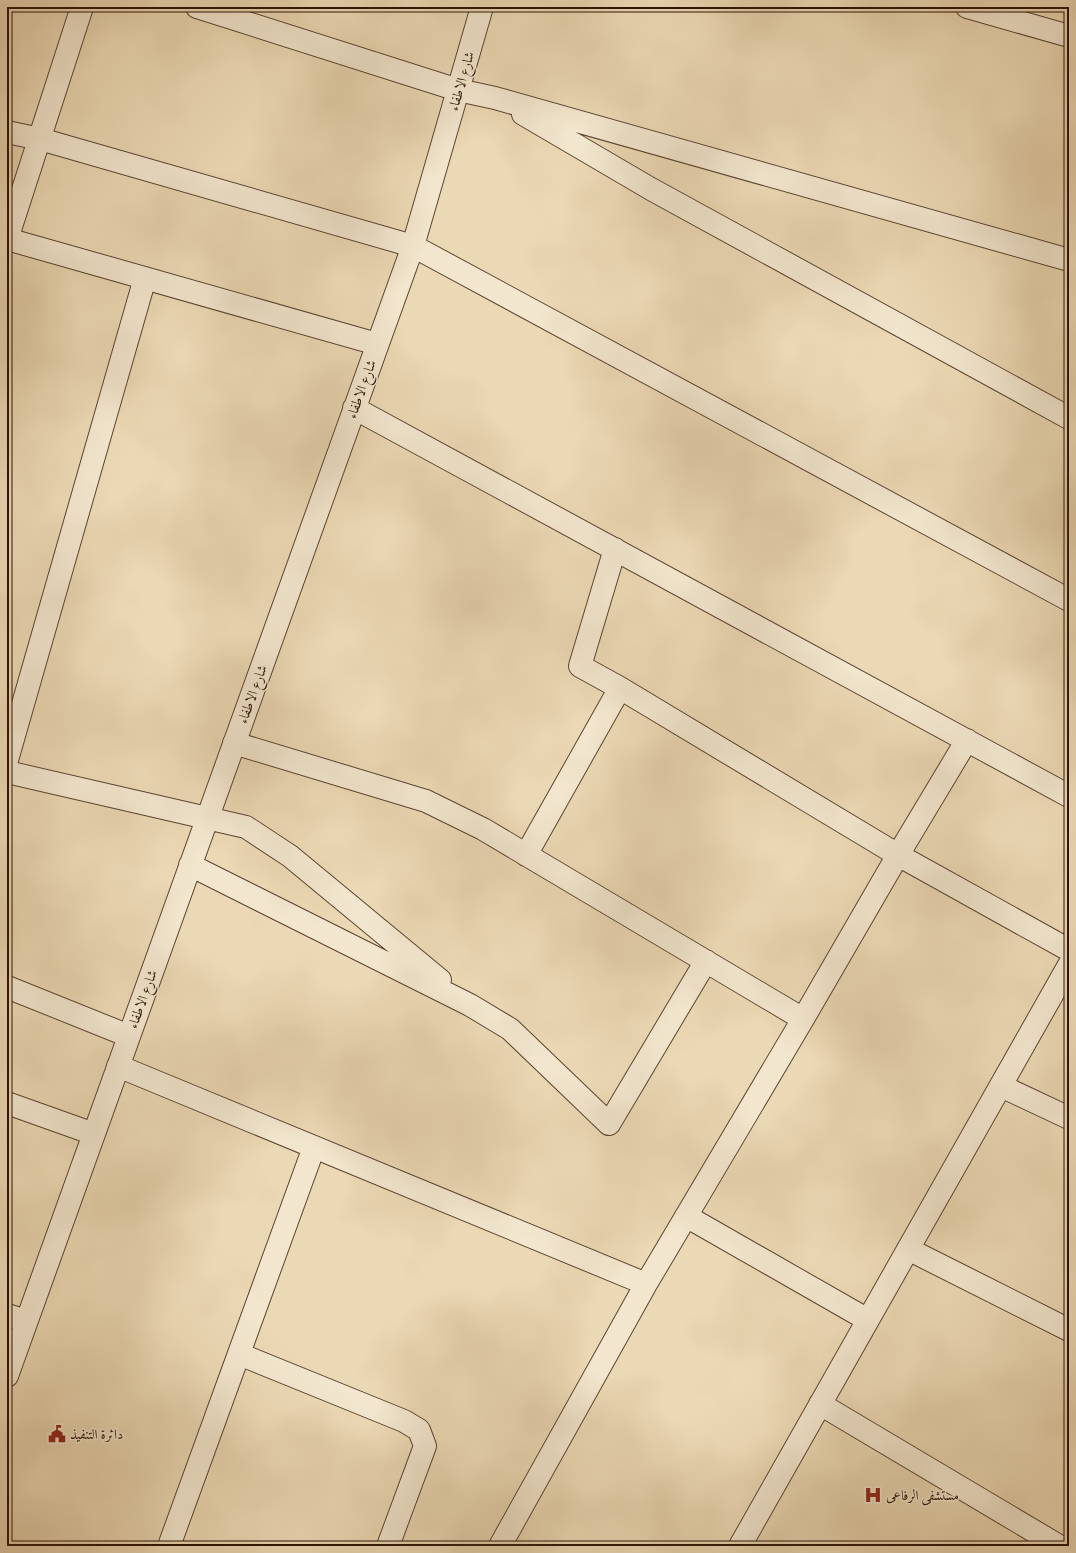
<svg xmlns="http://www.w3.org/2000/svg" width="1076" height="1553" font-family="'Sorts Mill Goudy',Amiri,serif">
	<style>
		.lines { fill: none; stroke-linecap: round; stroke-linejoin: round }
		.minor-casing { stroke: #5c4431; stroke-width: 24 }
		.minor { stroke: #f2e6ce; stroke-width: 22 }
		.labels { text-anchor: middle; stroke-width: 3; stroke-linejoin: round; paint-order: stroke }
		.street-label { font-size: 14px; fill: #2d1205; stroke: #f2e6ce }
		.poi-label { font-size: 14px; fill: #2d1205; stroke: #f2e6ce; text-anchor: start }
	</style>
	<rect width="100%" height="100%" fill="#ebd8b4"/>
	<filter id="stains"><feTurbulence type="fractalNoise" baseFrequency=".005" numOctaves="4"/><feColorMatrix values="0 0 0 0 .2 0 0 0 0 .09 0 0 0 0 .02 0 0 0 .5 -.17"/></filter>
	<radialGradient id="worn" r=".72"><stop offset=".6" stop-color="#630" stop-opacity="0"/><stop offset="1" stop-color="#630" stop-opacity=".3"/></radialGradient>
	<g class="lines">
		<g class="minor-casing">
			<path id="minor" d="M82,7L7,239L377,344
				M197,7L458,90L495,98L1069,260
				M967,7L1069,36
				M523,114L651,189L1069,418
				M7,132L40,139L413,246L1069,600
				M354,408L1069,796
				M615,549L580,666L620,688L898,855L1069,950
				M234,743L426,801L483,829L803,1019
				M7,760L145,278
				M7,772L246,827L290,856L440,980
				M526,855L620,688
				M190,865L470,1005L510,1029L609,1124L706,961
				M7,987L129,1036
				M118,1066L646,1284
				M1001,1086L1069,1118
				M7,1103L94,1134
				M686,1216L868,1320
				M908,1249L1069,1330
				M7,1315L26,1321
				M239,1354L404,1421L419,1430L425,1446L388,1546
				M7,1376L413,246L482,7
				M820,1404L1059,1546
				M169,1546L314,1147
				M500,1546L646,1284L803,1019L898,855L967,740
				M740,1546L1069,965"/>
		</g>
		<use href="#minor" class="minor"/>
	</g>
	<defs>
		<g id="civic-bare" transform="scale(1.38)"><path d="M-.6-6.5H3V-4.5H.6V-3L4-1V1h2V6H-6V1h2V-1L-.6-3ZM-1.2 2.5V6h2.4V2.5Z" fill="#8f2418" stroke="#f2e6ce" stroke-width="2.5" paint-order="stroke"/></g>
		<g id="hospital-bare" transform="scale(1.38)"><path d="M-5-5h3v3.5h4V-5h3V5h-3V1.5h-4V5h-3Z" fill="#8f2418" stroke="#f2e6ce" stroke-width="2.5" paint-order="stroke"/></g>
	</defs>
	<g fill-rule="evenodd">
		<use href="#civic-bare" x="57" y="1434"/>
		<use href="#hospital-bare" x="873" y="1495"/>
	</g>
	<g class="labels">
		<g class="street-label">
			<text transform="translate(461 81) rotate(-74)" y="5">شارع الاطفاء</text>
			<text transform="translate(361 389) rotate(-70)" y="5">شارع الاطفاء</text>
			<text transform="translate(252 694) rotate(-70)" y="5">شارع الاطفاء</text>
			<text transform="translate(142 999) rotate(-70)" y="5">شارع الاطفاء</text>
		</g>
		<g class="poi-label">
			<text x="70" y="1439">دائرة التنفيذ</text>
			<text x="886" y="1500">مستشفی الرفاعی</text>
		</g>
	</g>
	<rect width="1076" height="1553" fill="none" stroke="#ebd8b4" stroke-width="24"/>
	<rect x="8" y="8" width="1060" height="1537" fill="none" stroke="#2d1205" stroke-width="2"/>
	<rect x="12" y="12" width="1052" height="1529" fill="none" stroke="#2d1205"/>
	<rect width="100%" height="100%" filter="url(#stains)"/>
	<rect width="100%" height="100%" fill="url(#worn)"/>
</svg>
